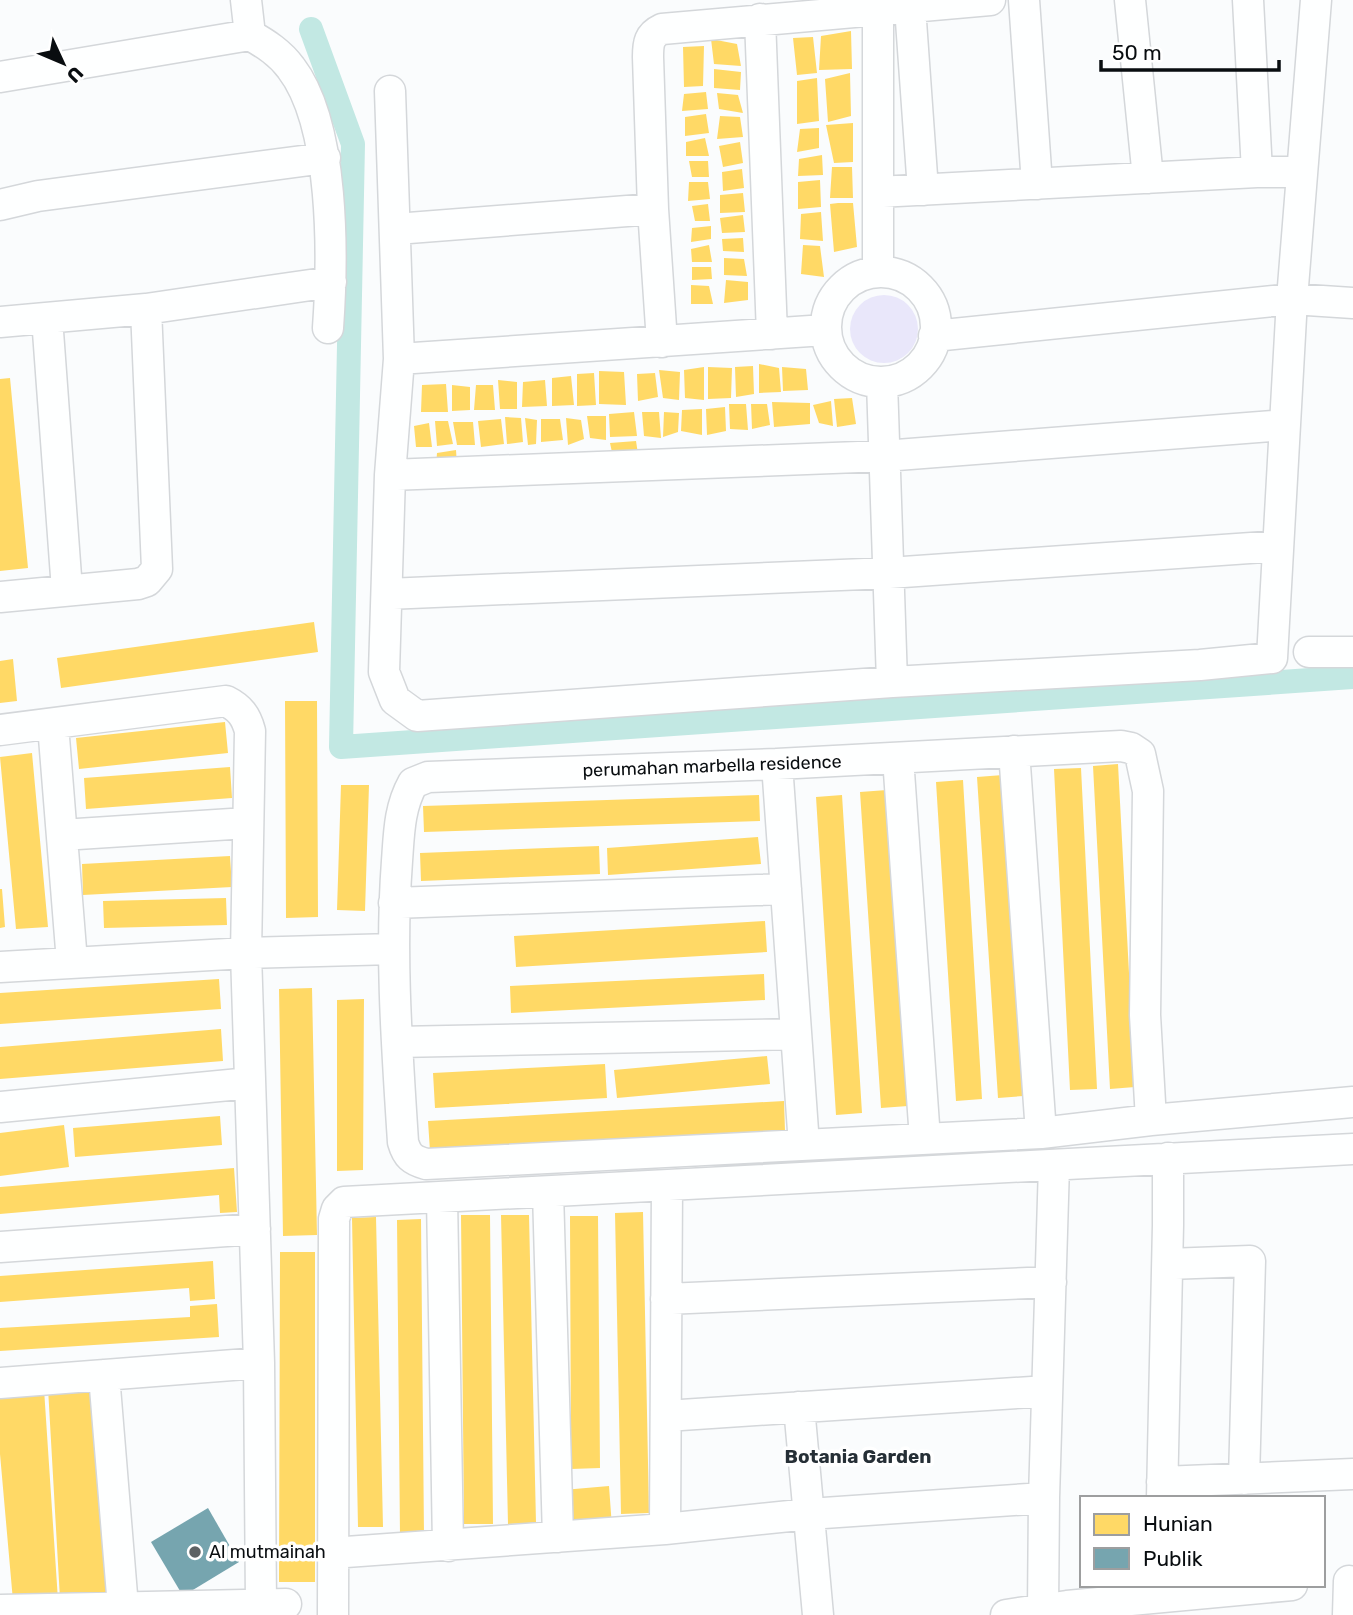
<svg xmlns="http://www.w3.org/2000/svg" width="1353" height="1615" font-family="Rubik,sans-serif">
	<style>
		.green { fill: #e9e7fa }
		.homes { fill: #ffd966 }
		.public { fill: #76a5af }
		.lines { fill: none; stroke-linecap: round; stroke-linejoin: round }
		.canal { stroke: #c2e8e3; stroke-width: 24 }
		.minor-casing { stroke: #d4d7da; stroke-width: 33 }
		.minor { stroke: #feffff; stroke-width: 30 }
		.poi-dot { fill: #5d6163; stroke: #fff; stroke-width: 2.5 }
		.labels { text-anchor: middle; stroke-width: 7; stroke-linejoin: round; paint-order: stroke }
		.street-label { font-size: 18px; fill: #090d10; stroke: #fff }
		.poi-label { font-size: 18px; fill: #090d10; stroke: #fff; text-anchor: start }
		.neighbourhood-label { font-size: 19px; font-weight: bold; fill: #262f36; stroke: #fff }
	</style>
	<rect width="100%" height="100%" fill="#fafcfd"/>
	<path class="green" d="M850 329a34 34 0 1 1 68 0a34 34 0 1 1-68 0Z"/>
	<path class="homes" d="M851,31L852,69L819,70L821,36Z
		M813,37L817,73L797,75L793,38Z
		M711,39L737,44L741,66L714,64Z
		M704,46L703,86L684,87L683,47Z
		M714,69L741,72L740,90L714,88Z
		M850,73L851,116L828,122L825,79Z
		M817,78L819,121L797,124V81Z
		M706,92L708,109L682,111L684,94Z
		M717,93L738,95L743,113L719,109Z
		M706,114L709,133L685,136V117Z
		M720,116L740,117L743,137L717,139Z
		M853,123V162L834,163L826,125Z
		M819,128V148L797,152L800,129Z
		M705,138L709,156H686V142Z
		M740,142L743,163L723,167L719,146Z
		M822,155L823,175L798,176L799,159Z
		M689,161H708L709,177H692Z
		M832,167H852L853,198H830Z
		M742,169L744,188L723,191L722,172Z
		M820,180L821,207L798,209V182Z
		M689,182H708L710,199L688,201Z
		M743,193L745,212L720,213V195Z
		M838,203H853L857,247L834,252L830,204Z
		M708,204L710,221H695L692,206Z
		M821,212L823,241L800,239L801,214Z
		M743,215L745,232L722,233L720,218Z
		M711,226V239L691,242L692,228Z
		M743,238L744,252L723,251L722,239Z
		M709,245L712,262H692L691,249Z
		M803,245L820,246L824,277L801,274Z
		M724,258L744,259L747,276L724,275Z
		M692,267H711L712,279L692,280Z
		M726,280L748,282V300L724,303Z
		M691,285L709,286L713,304H691Z
		M759,364L779,368L781,392L759,393Z
		M753,366L754,394L736,397L735,367Z
		M704,367V400L685,398L684,370Z
		M708,367L732,368L731,398L708,399Z
		M782,367L806,369L808,390L783,391Z
		M659,370L680,372L679,400L663,398Z
		M599,371L624,372L626,405L599,404Z
		M594,373L596,405L577,406V374Z
		M655,373L658,397L638,401L637,374Z
		M571,376L574,405L552,406V378Z
		M10,378L28,568L0,571V379Z
		M498,380L517,382V409H500Z
		M545,380L547,406L522,407L523,382Z
		M446,384L448,412H421L422,385Z
		M452,385L470,387V410L452,411Z
		M476,385H493L495,410H474Z
		M852,398L856,424L837,427L834,399Z
		M831,401L833,426L819,423L813,405Z
		M772,402L810,403V424L774,427Z
		M729,404H746L748,430L730,429Z
		M751,404H767L770,425L752,429Z
		M725,407L726,431L707,435L706,409Z
		M702,409V435L681,431L682,410Z
		M634,412L637,436L610,437L609,414Z
		M642,412H659L661,438L644,436Z
		M664,412L679,413L678,432L663,437Z
		M587,416H606V440L590,438Z
		M505,417L521,418L523,442L507,444Z
		M525,418L537,420L536,444L528,445Z
		M566,418L581,420L584,439L568,445Z
		M501,419L504,444L481,447L478,421Z
		M541,419H560L563,440L541,442Z
		M435,421H448L453,444L437,446Z
		M453,422H473L475,445H457Z
		M429,423L432,447H416L414,426Z
		M636,441L638,454L613,457L610,443Z
		M456,450L457,465L436,466L437,453Z
		M314,622L318,652L61,688L57,658Z
		M13,659L17,701L0,703V661Z
		M285,701H317L318,917L286,918Z
		M225,722L228,753L79,769L76,738Z
		M32,753L48,927L16,929L0,757Z
		M1118,764L1135,1087L1110,1089L1093,766Z
		M230,767L232,798L86,809L84,778Z
		M1081,768L1097,1089L1070,1090L1054,769Z
		M1003,775L1023,1096L998,1098L977,777Z
		M963,780L982,1099L956,1101L936,782Z
		M341,785H369L365,911L337,910Z
		M887,790L908,1106L881,1108L860,792Z
		M759,795L760,821L424,832L423,806Z
		M842,795L862,1113L836,1115L816,797Z
		M758,837L761,864L608,875L607,848Z
		M599,846L600,874L421,881L420,853Z
		M230,856L232,887L83,895L82,864Z
		M0,889H2L5,927L0,928Z
		M226,898L227,925L104,928L103,901Z
		M765,921L767,952L516,967L514,936Z
		M764,974L765,1000L511,1013L510,986Z
		M219,979L221,1009L0,1024V993Z
		M312,988L317,1235L283,1236L279,989Z
		M364,999L363,1170L337,1171V1000Z
		M221,1029L223,1061L0,1079V1047Z
		M767,1056L770,1084L617,1098L614,1070Z
		M605,1064L607,1098L435,1108L433,1073Z
		M784,1101L785,1131L430,1151L428,1121Z
		M220,1116L222,1145L75,1157L73,1128Z
		M64,1125L69,1167L0,1176V1133Z
		M234,1168L237,1212L220,1213L219,1195L0,1214V1187Z
		M643,1212L649,1513L621,1514L615,1213Z
		M461,1215H490L493,1524H464Z
		M501,1215H529L536,1523L508,1524Z
		M570,1216H598L600,1468L571,1469Z
		M376,1217L383,1527H358L352,1218Z
		M421,1219L424,1535L400,1536L397,1220Z
		M280,1252H315V1582H279Z
		M213,1261L215,1299L190,1301L189,1288L0,1302V1276Z
		M217,1304L219,1337L0,1351V1328L190,1317V1306Z
		M100,1386L112,1598L60,1599L48,1388Z
		M44,1389L58,1600L13,1601L0,1454V1393Z
		M609,1486L612,1527L566,1530L563,1490Z"/>
	<path class="public" d="M208,1508L239,1562L183,1596L151,1542Z"/>
	<g class="lines">
		<path class="canal" d="M311,29L353,144L341,747L1353,677"/>
		<g class="minor-casing">
			<path id="minor" d="M246,0L250,35
				M1024,0L1037,184
				M1130,0L1148,178
				M1248,0L1257,172
				M910,7L923,190
				M878,10V272
				M760,19L772,334
				M0,77L250,35C266,44 280,53 291,68C335,125 333,258 328,328
				M390,91L399,359L390,475L384,672L395,700L417,716L892,682L1200,665L1272,658L1292,299L1316,0
				M878,192L1257,172H1302
				M0,205L38,196L325,158
				M396,229L653,209
				M826 327a55 55 0 1 1 110 0a55 55 0 1 1-110 0Z
				M47,318L67,590
				M0,322L146,309L331,282
				M934,336L1292,299L1353,303
				M662,342L653,209L648,57C648,43 649,35 662,29L990,0
				M399,359L825,330
				M882,382L892,682
				M390,475L884,456L1284,425
				M387,594L889,573L1278,546
				M0,597L138,584L147,581L157,569L146,309
				M1309,652H1353
				M53,725L72,962
				M0,730L226,701C240,708 246,716 250,731L246,953L259,1363L261,1605
				M1014,751L1041,1133
				M898,758L925,1139
				M777,764L804,1145
				M62,835L247,823
				M394,903L786,889
				M0,967L246,953L394,949
				M397,1042L796,1034
				M0,1107L250,1083
				M1151,1120L1145,1015L1148,791L1140,754L1131,748L1121,746L777,764L428,777L413,783C399,808 399,834 397,861C390,955 397,1048 403,1142C407,1156 412,1160 426,1164L1041,1133L1151,1120L1353,1102
				M548,1192L558,1537
				M442,1197L448,1546
				M0,1247L255,1229
				M1168,1264L1250,1261L1244,1479
				M666,1299L1051,1282
				M104,1375L123,1607
				M0,1383L259,1363
				M799,1407L818,1615
				M666,1416L1047,1391
				M1162,1482L1353,1474
				M1162,1498L1168,1225V1158
				M665,1529L667,1186
				M332,1553L665,1529L809,1514L1044,1498
				M0,1610L286,1604
				M1043,1610L1044,1498L1054,1165
				M333,1615L334,1219L337,1209L344,1202L1353,1149
				M1006,1615L1067,1606L1292,1585
				M1348,1615L1349,1581"/>
		</g>
		<use href="#minor" class="minor"/>
	</g>
	<circle class="poi-dot" cx="195" cy="1552" r="7"/>
	<g class="labels">
		<g class="street-label">
			<text transform="translate(712 766) rotate(-2)" y="6">perumahan marbella residence</text>
		</g>
		<g class="poi-label">
			<text x="209" y="1558">Al mutmainah</text>
		</g>
		<g class="neighbourhood-label">
			<text x="858" y="1463">Botania Garden</text>
		</g>
	</g>
	<rect x="1080" y="1496" width="245" height="91" fill="#ffffff" stroke="#9d9e9f" stroke-width="2"/>
	<rect x="1094" y="1514" width="35" height="21" fill="#ffd966" stroke="#9d9e9f" stroke-width="2"/>
	<text x="1143" y="1531" font-size="21" fill="#090d10">Hunian</text>
	<rect x="1094" y="1548" width="35" height="21" fill="#76a5af" stroke="#9d9e9f" stroke-width="2"/>
	<text x="1143" y="1566" font-size="21" fill="#090d10">Publik</text>
	<g transform="translate(63 63) rotate(134)" stroke="#ffffff" stroke-width="5" paint-order="stroke">
	<path d="M0-5L12 26L0 18L-12 26Z" fill="#090d10"/>
	<text y="-10" font-size="19" font-weight="bold" text-anchor="middle" fill="#090d10">U</text>
	</g>
	<path d="M1101 60v10h178v-10" fill="none" stroke="#090d10" stroke-width="3.5"/>
	<text x="1112" y="60" font-size="21" fill="#090d10" stroke="#ffffff" stroke-width="5" paint-order="stroke">50 m</text>
</svg>
